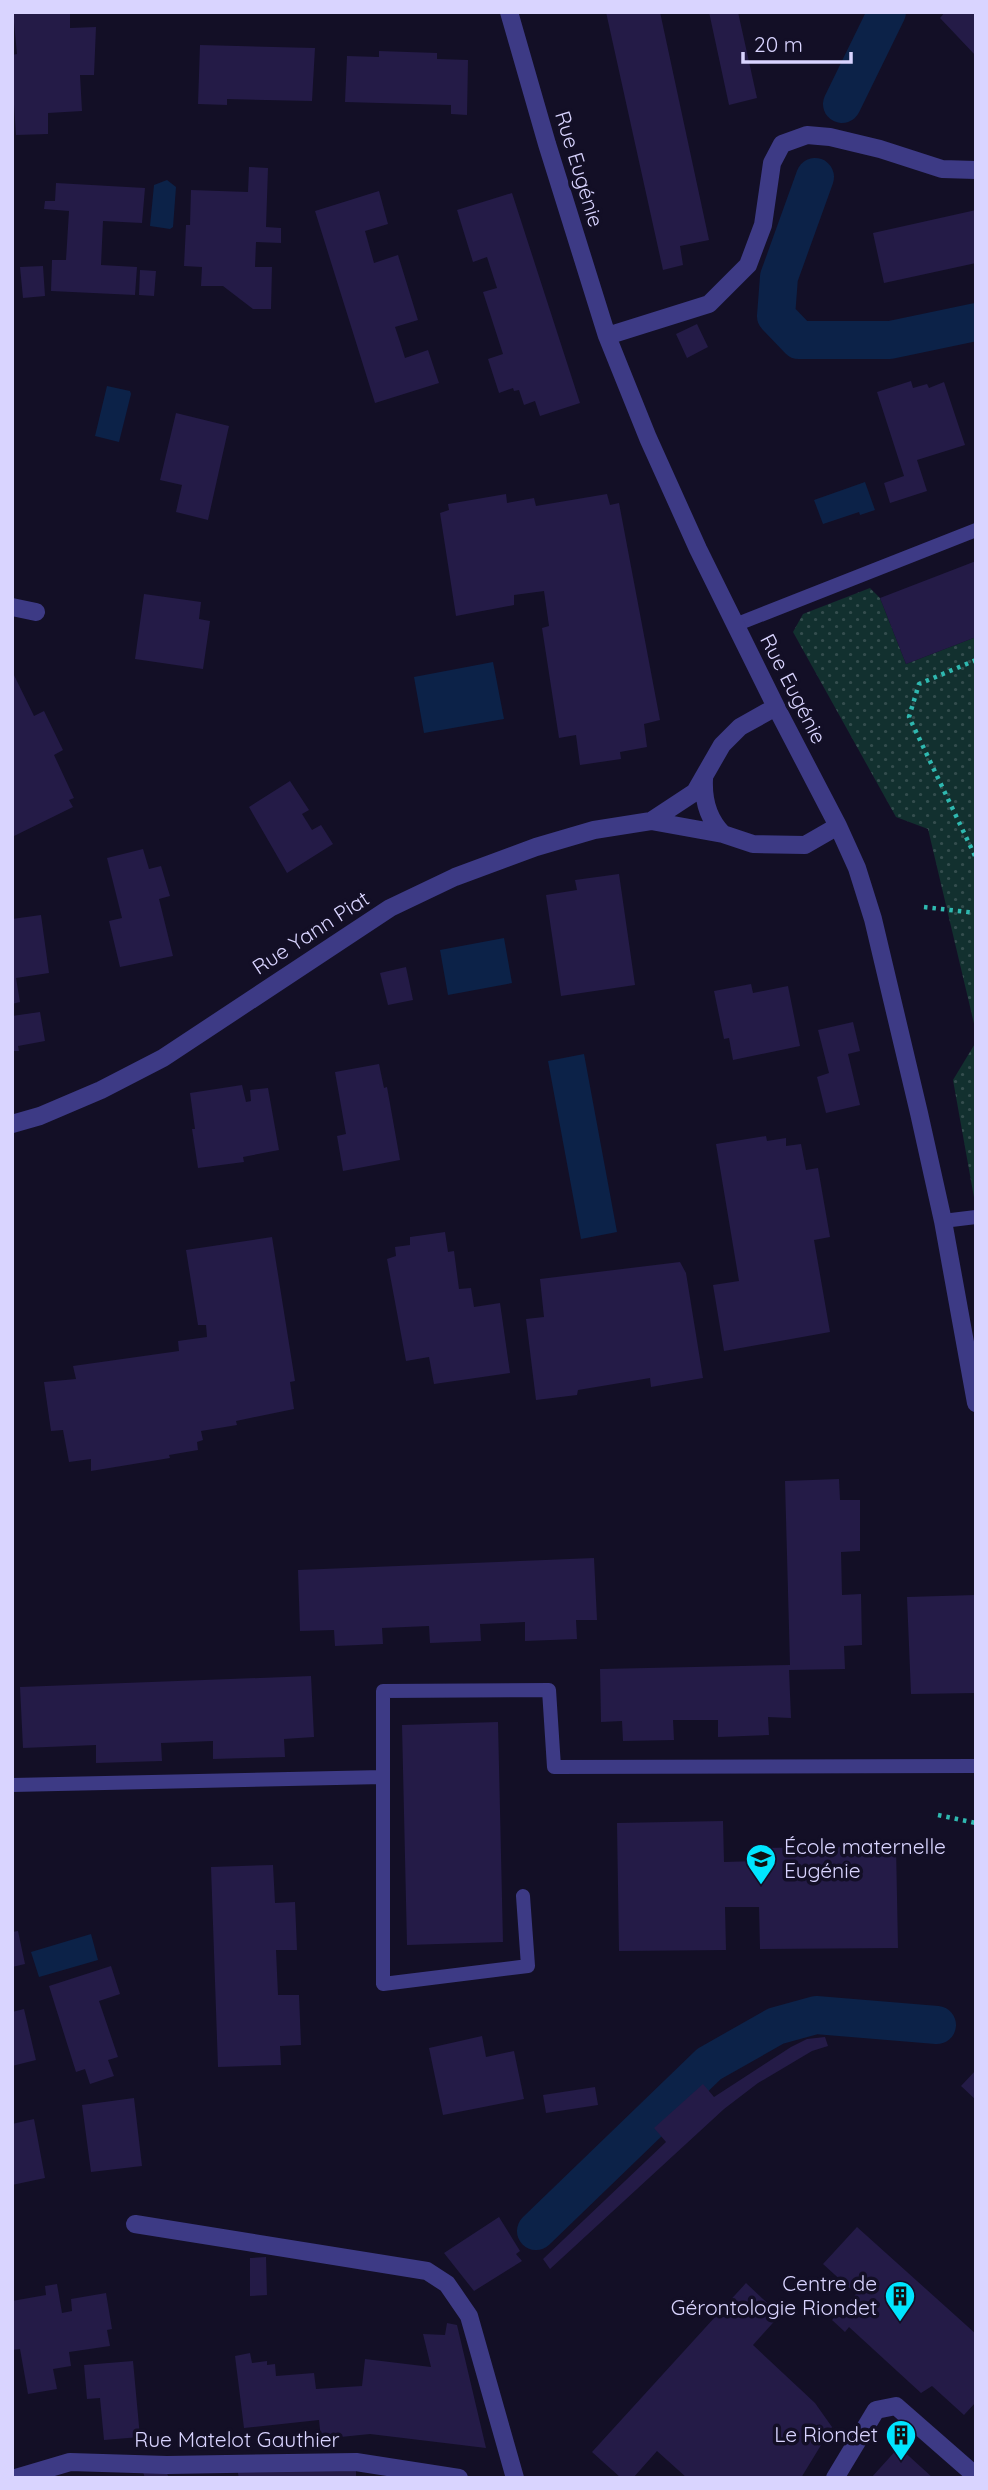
<svg xmlns="http://www.w3.org/2000/svg" width="988" height="2490" font-family="Quicksand,sans-serif">
	<style>
		.park { fill: url(#park-dots) }
		.water { fill: #0c2248 }
		.lines { fill: none; stroke-linecap: round; stroke-linejoin: round }
		.canal { stroke: #0c2248; stroke-width: 38 }
		.building { fill: #241b47 }
		.path { stroke: #2fb8b0; stroke-width: 4.5; stroke-dasharray: 3.5 5; stroke-linecap: butt }
		.lane { stroke: #3d3a85; stroke-width: 14 }
		.street { stroke: #3d3a85; stroke-width: 18 }
		.labels { text-anchor: middle; stroke-width: 7; stroke-linejoin: round; paint-order: stroke }
		.street-label { font-size: 21px; fill: #d9d4ff; stroke: #130f26 }
		.poi-label { font-size: 21px; fill: #d9d4ff; stroke: #130f26; text-anchor: end }
	</style>
	<defs>
		<pattern id="park-dots" width="8" height="8" patternUnits="userSpaceOnUse" patternTransform="scale(1.75)"><rect width="8" height="8" fill="#12302f"/><path d="M2 2h.1M6 6h.1" fill="none" stroke="#344d4e" stroke-width="1.8" stroke-linecap="round"/></pattern>
	</defs>
	<rect width="100%" height="100%" fill="#130f26"/>
	<path class="park" d="M870,588L880,598L906,664L976,637V1032L928,829L896,817L793,632L803,614Z
		M976,1042V1203H975L953,1080Z"/>
	<path class="water" d="M167,180L176,187L173,227L170,229L150,226L154,185Z
		M107,386L130,391L131,394L119,442L95,436Z
		M865,482L875,510L860,515L859,512L823,524L814,500Z
		M493,662L504,719L424,733L414,677Z
		M504,938L512,983L448,995L440,950Z
		M584,1054L617,1232L581,1239L548,1061Z
		M91,1934L98,1960L39,1977L31,1952Z"/>
	<g class="lines">
		<path class="canal" d="M842,104L887,12
			M815,177L779,277L776,316L799,340H890L976,322
			M536,2231L709,2064L776,2026L816,2015L937,2025"/>
	</g>
	<path class="building" d="M13,12H70V28L96,27L94,75H80L82,111L48,113V134L16,135L14,105H12V55L17,54Z
		M606,12H660L709,240L680,246L683,265L663,270Z
		M709,12H738L757,98L729,105Z
		M945,12H976V56L940,18Z
		M200,45L315,48L312,101L227,99V105L198,104Z
		M379,51L437,53V59L468,60L467,115L451,114V105L345,102L347,56L379,57Z
		M249,167L268,168L266,227L281,228V243L256,242L255,267H272L271,309H253L223,286H201L202,267L184,266L186,225H190L191,190L248,192Z
		M56,183L145,188L142,223L103,221L101,265L137,267L135,295L51,291L52,260H66L69,211L44,209L45,201H55Z
		M379,191L388,224L365,231L374,263L398,255L418,320L395,327L400,342L405,358L428,350L439,383L375,403L315,211Z
		M512,193L580,403L540,416L535,401L524,405L519,390L514,391L513,388L499,393L488,359L503,354L483,292L497,288L487,257L473,262L457,210Z
		M976,210V263L884,283L873,233Z
		M43,266L45,296L23,298L20,267Z
		M140,270L156,271L154,296L139,295Z
		M697,324L708,347L687,358L676,334Z
		M911,381L913,388L927,384L929,388L944,382L965,445L917,460L927,491L890,503L884,483L904,476L877,392Z
		M176,413L229,426L208,520L176,512L182,485L160,480Z
		M506,494L507,503L534,498L536,506L607,494L610,505L619,503L660,720L644,724L647,747L620,752L621,759L580,765L576,735L559,738L542,628L549,626L544,591L514,595V605L456,616L440,513L449,510L448,504Z
		M976,561V637L906,664L880,598Z
		M144,594L201,602L199,619L210,621L203,669L135,659Z
		M12,671L34,716L44,711L63,750L54,755L74,798L69,800L73,807L12,837Z
		M290,781L309,810L302,814L312,830L321,825L333,844L287,873L249,807Z
		M143,849L149,869L161,866L170,896L159,899L173,956L120,967L109,921L122,918L107,858Z
		M619,874L635,985L561,996L546,895L577,890L575,880Z
		M41,915L49,973L16,978L20,1002L12,1004V919Z
		M406,967L413,1000L388,1005L380,973Z
		M751,984L753,993L788,986L800,1046L733,1060L729,1038L724,1039L714,991Z
		M40,1012L45,1041L18,1046L19,1051H12V1016Z
		M853,1022L860,1051L848,1054L860,1105L826,1113L817,1077L829,1073L818,1030Z
		M379,1064L384,1088L387,1087L400,1160L343,1171L337,1136L346,1134L335,1072Z
		M242,1085L246,1102L251,1101L250,1090L268,1088L279,1150L243,1157L244,1162L198,1168L192,1129H195L190,1093Z
		M766,1136L767,1141L786,1138V1146L801,1144L806,1170L818,1168L830,1237L814,1240L830,1332L724,1351L713,1285L739,1281L716,1144Z
		M445,1232L448,1252L454,1251L459,1289L471,1288L474,1307L500,1303L510,1373L434,1384L429,1357L406,1361L387,1259L396,1256L395,1247L410,1245V1237Z
		M272,1237L295,1381L290,1382L294,1409L236,1421L237,1425L201,1431L203,1440L197,1442L198,1450L169,1455L170,1458L91,1471V1459L69,1462L63,1430L51,1431L44,1382L76,1379L73,1366L179,1351L178,1341L207,1337L206,1325H198L186,1250Z
		M680,1262L686,1273L703,1378L651,1387L650,1378L578,1390L577,1395L536,1400L526,1319L544,1317L540,1279Z
		M839,1479L840,1500H860V1551L841,1552L842,1595L861,1594L862,1645L844,1646L845,1669L789,1670L791,1718L768,1717L769,1735L718,1737V1720H673L674,1740L623,1741L622,1721L601,1722L600,1669L790,1665L785,1481Z
		M594,1558L597,1620H576L577,1639L525,1641V1622L480,1624L481,1641L430,1643L429,1626L382,1628L383,1644L335,1646L334,1630L300,1631L298,1570Z
		M976,1595V1693L911,1694L907,1597Z
		M311,1676L314,1737L284,1739L285,1757L213,1759V1741L161,1743L162,1761L96,1763V1745L23,1748L20,1687Z
		M498,1722L503,1942L407,1945L402,1725Z
		M723,1821L724,1862L758,1861V1848L896,1846L898,1948L760,1949L759,1907H725L726,1950L619,1951L617,1823Z
		M273,1865L275,1903L295,1902L297,1950H276L278,1995H299L301,2045L280,2046L281,2065L218,2067L211,1867Z
		M18,1931L25,1964L12,1967V1932Z
		M111,1966L120,1994L99,2001L118,2057L108,2060L114,2076L90,2084L85,2069L76,2072L49,1986Z
		M24,2009L36,2060L12,2066V2012Z
		M482,2036L486,2057L514,2051L524,2099L443,2115L429,2048Z
		M825,2037L828,2046L812,2051L758,2083L724,2109L550,2269L543,2259L666,2142L654,2128L703,2084L714,2097L791,2047L807,2039Z
		M976,2070V2100L961,2086Z
		M595,2087L598,2105L546,2113L543,2095Z
		M134,2098L142,2166L91,2172L82,2105Z
		M34,2119L45,2178L12,2185V2124Z
		M499,2217L520,2251L516,2254L522,2261L474,2291L444,2253Z
		M857,2227L976,2334V2402L964,2415L932,2386L921,2393L849,2327L845,2332L832,2320L856,2294L823,2264Z
		M266,2257L267,2295L250,2296V2258Z
		M746,2283L780,2315L753,2345L815,2403L832,2427L801,2478H687L657,2451L633,2478H621L592,2452Z
		M57,2284L62,2313L72,2311L71,2299L106,2293L112,2329L107,2330L110,2346L69,2352L71,2366L53,2369L57,2389L28,2394L20,2349L12,2350V2301L46,2295L45,2286Z
		M447,2323L457,2325L486,2448L370,2434L321,2439L319,2420L244,2428L235,2356L250,2353L252,2363L267,2361V2365L275,2364L276,2376L314,2373L316,2389L362,2386L365,2359L431,2367L423,2334L445,2335Z
		M133,2361L140,2437L104,2440L100,2398L87,2399L84,2365Z
		M899,2447L933,2478H871Z
		M142,2469H165L169,2478H145Z
		M237,2469L356,2471V2478H239Z"/>
	<g class="lines">
		<path class="path" d="M976,660L919,684L909,717L976,858
			M924,907L976,913
			M938,1815L976,1823"/>
		<path class="lane" d="M735,625L976,530
			M943,1221L976,1217
			M12,1785L383,1777
			M523,1896L528,1966L383,1984V1691L549,1690L554,1767L976,1766"/>
		<path class="street" d="M509,12L547,144L607,336L648,438L698,549L776,707L838,826L857,868L873,919L919,1113L943,1221L976,1403
			M607,336L709,304L748,265L763,225L772,163L782,144L807,135L830,137L880,149L942,169L976,170
			M12,607L36,612
			M704,779C703,800 708,819 723,834
			M651,821L695,792L722,745L740,727L776,707
			M12,1124L40,1116L101,1090L163,1058L390,908L455,877L536,847L594,830L651,821L723,834L753,844L805,845L838,826
			M135,2224L427,2271L447,2284L469,2316L515,2478
			M16,2478L70,2462L167,2465L356,2462L459,2478
			M835,2478L876,2410L896,2406L976,2476"/>
	</g>
	<defs>
		<g id="school-pin" transform="scale(1.575)"><path d="M0 17L-7.5 6A9.5 9.5 0 1 1 7.5 6Z" fill="#00e5ff" stroke="#130f26"/><path d="M0-5L7-2L0 1L-7-2ZM-4 1L0 2.5L4 1V4Q0 6-4 4Z" fill="#111"/></g>
		<g id="building-pin" transform="scale(1.575)"><path d="M0 17L-7.5 6A9.5 9.5 0 1 1 7.5 6Z" fill="#00e5ff" stroke="#130f26"/><path d="M-4-6H4V6H1V3H-1V6H-4ZM-2.5-4.3h1.7v1.8h-1.7ZM.8-4.3h1.7v1.8H.8ZM-2.5-1h1.7V.8h-1.7ZM.8-1h1.7V.8H.8Z" fill="#111"/></g>
	</defs>
	<g fill-rule="evenodd">
		<use href="#school-pin" x="761" y="1859"/>
		<use href="#building-pin" x="900" y="2296"/>
		<use href="#building-pin" x="901" y="2435"/>
	</g>
	<g class="labels">
		<g class="street-label">
			<text transform="translate(579 169) rotate(73)" y="7">Rue Eugénie</text>
			<text transform="translate(793 689) rotate(63)" y="7">Rue Eugénie</text>
			<text transform="translate(311 933) rotate(-33)" y="7">Rue Yann Piat</text>
			<text x="237" y="2447">Rue Matelot Gauthier</text>
		</g>
		<g class="poi-label">
			<text x="784" y="1854" text-anchor="start">École maternelle<tspan x="784" dy="24">Eugénie</tspan></text>
			<text x="877" y="2291">Centre de<tspan x="877" dy="24">Gérontologie Riondet</tspan></text>
			<text x="878" y="2442">Le Riondet</text>
		</g>
	</g>
	<rect width="988" height="2490" fill="none" stroke="#d9d4ff" stroke-width="28"/>
	<path d="M743 52v10h108v-10" fill="none" stroke="#d9d4ff" stroke-width="3.5"/>
	<text x="754" y="52" font-size="21" fill="#d9d4ff" stroke="#130f26" stroke-width="5" paint-order="stroke">20 m</text>
</svg>
